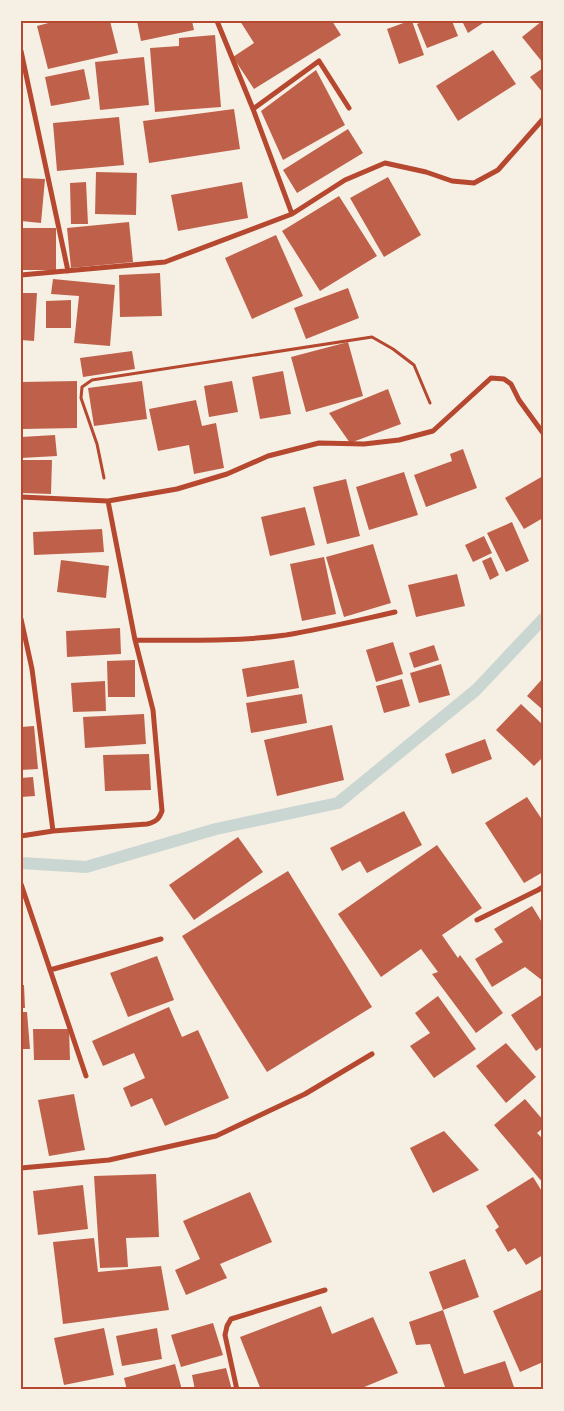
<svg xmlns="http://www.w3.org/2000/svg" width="564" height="1411" font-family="'Alegreya Sans',sans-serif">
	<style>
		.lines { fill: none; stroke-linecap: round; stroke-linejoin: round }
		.stream { stroke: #c9d6d2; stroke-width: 12 }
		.building { fill: #bf614a }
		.path { stroke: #b5482f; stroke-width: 3 }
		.minor { stroke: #b5482f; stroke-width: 5 }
		.neatline { fill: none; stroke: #b5482f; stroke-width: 2 }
	</style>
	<rect width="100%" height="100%" fill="#f6efe4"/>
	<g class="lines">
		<path class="stream" d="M21,863L86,867L216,829L338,803L476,690L543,619"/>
	</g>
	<path class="building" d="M56,21H110L118,53L48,69L37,26Z
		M137,21H192L194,30L141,41Z
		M240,21H332L341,35L254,89L233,57L254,43Z
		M409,21H412L424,55L399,64L387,29Z
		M424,21H452L458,36L427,48L417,24Z
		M462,21H486L468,33Z
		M542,21H543V63L522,37Z
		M215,35L221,107L155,112L150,48L179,46V38Z
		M493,50L516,84L458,121L436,86Z
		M144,57L149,105L100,110L95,62Z
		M543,68V93L530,77Z
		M84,69L90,99L51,106L45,77Z
		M316,70L345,125L283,160L261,111Z
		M234,109L240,149L149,163L143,121Z
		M119,117L124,165L57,171L53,123Z
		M348,129L363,153L297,193L283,170Z
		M96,172L137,173L136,215L95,214Z
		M388,177L421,235L384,257L350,198Z
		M21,178L45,179L41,223L21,221Z
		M86,182L88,224H71L70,183Z
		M242,182L248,218L178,231L171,195Z
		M339,196L377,256L320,291L282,231Z
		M129,222L133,262L71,268L67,228Z
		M21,228H56V270H21Z
		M276,235L303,296L252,319L225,258Z
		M160,273L162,316L120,317L119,275Z
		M53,279L115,285L110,346L74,343L79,296L51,294Z
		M348,288L359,318L306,339L294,308Z
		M21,293H37L34,341L21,340Z
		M71,300V328H46V301Z
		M348,342L363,396L306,412L291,357Z
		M132,351L135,369L83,377L80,358Z
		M283,371L291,414L260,419L252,377Z
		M77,381V428L22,429L21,382Z
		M142,381L147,419L94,426L88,388Z
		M232,381L238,412L209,417L204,386Z
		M388,389L401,424L350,443L329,413Z
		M196,400L202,426L216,423L224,468L194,474L189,445L158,451L149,409Z
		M55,435L57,456L21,458V437Z
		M463,449L477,488L426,507L414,475L452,461L450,454Z
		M22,460H52L51,494L22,493Z
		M404,472L418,515L369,530L356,487Z
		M543,476V518L524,529L505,498Z
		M346,479L360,536L327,544L313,487Z
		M305,507L315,545L270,556L261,517Z
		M512,522L529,561L506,572L487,533Z
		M102,529L104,552L34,555L33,532Z
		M484,536L492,553L473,562L465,545Z
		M373,544L391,603L344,617L326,557Z
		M324,557L336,614L302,621L290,564Z
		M491,557L499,575L490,580L482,561Z
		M61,560L109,566L106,598L57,592Z
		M457,574L465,606L416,617L408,585Z
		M120,628L121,654L67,657L66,631Z
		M393,642L403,674L376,682L366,650Z
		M434,645L439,660L414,668L409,653Z
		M21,658H23V684H21Z
		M135,660V697H108L107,661Z
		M294,660L299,688L247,697L242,669Z
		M441,664L450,695L419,703L410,673Z
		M543,678V710L527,696Z
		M402,679L410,706L384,713L376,686Z
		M105,681L106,711L73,712L71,683Z
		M302,694L307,723L251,733L246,703Z
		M521,704L543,725V757L534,766L496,730Z
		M144,714L146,744L85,748L83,717Z
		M332,725L344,780L277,796L264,740Z
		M34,726L38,769L21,770V727Z
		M485,739L492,759L452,774L445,754Z
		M149,754L151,790L105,791L103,755Z
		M33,777L35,796L21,797V778Z
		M527,797L543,821V872L524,883L485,823Z
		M404,811L422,845L367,873L360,861L342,871L330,848Z
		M238,837L263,872L194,920L169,885Z
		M437,845L482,908L442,935L458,958L460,955L503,1013L476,1033L432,974L438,972L421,949L381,977L338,914Z
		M288,871L372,1007L267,1072L182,936Z
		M532,906L543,924V981L525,967L492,987L475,959L503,942L494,929Z
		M157,956L174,1000L128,1017L110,973Z
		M21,985H24L25,1008H21Z
		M543,994V1046L536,1051L511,1015Z
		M438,996L476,1049L434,1078L410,1046L430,1033L415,1013Z
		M169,1007L182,1037L198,1030L229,1098L165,1126L152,1098L131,1107L123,1088L145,1078L134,1053L103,1066L92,1041Z
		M21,1012H27L30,1049H21Z
		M33,1029H69L70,1060H34Z
		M506,1043L536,1077L506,1103L476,1066Z
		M74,1094L85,1150L49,1156L38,1100Z
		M525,1099L543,1120V1128L537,1133L543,1139V1183L494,1125Z
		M444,1131L479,1170L433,1193L410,1148Z
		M156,1174L159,1237L126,1238L128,1267L100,1268L94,1176Z
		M533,1177L543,1193V1255L526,1265L515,1248L508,1252L495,1230L499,1227L486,1206Z
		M83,1185L88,1229L38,1235L33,1191Z
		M250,1192L272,1242L220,1264L227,1278L186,1295L175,1270L200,1259L183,1221Z
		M94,1238L98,1272L161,1266L169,1310L63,1324L53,1242Z
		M465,1259L479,1297L443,1310L429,1272Z
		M543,1289V1362L520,1372L493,1311Z
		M321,1306L332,1334L373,1317L398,1373L357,1390H261L240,1337Z
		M443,1310L464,1374L505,1361L515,1390H446L430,1344L416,1345L409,1322Z
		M213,1323L223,1355L181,1367L171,1335Z
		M104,1328L114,1375L64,1385L54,1338Z
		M157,1328L162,1359L122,1366L116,1336Z
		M175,1364L182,1390H127L124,1378Z
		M226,1368L232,1390H195L192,1375Z"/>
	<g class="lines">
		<path class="path" d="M104,478L97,444L81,398L82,387L92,380L372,337L393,349L414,365L430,403"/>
		<path class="minor" d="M217,21L253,109L292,214
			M21,51L68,271
			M253,109L319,61L349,108
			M21,275L165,262L292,214L345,180L385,163L426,172L452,181L474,183L498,170L543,119
			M21,497L108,501L177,489L227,474L268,456L319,443L364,444L399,440L433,431L491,378L504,379L511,384L519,400L543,433
			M21,619L32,669L53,831
			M135,640C185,640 236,642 286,635C322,629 359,620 395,612
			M21,836L53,831L147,824C156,822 159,819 162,811L153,710L135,640L108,501
			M21,884L86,1076
			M477,920L538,890L543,887
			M50,970L161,939
			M21,1168L109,1160L216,1136L305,1094L372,1054
			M237,1390L225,1335L227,1326L231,1319L325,1290"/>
	</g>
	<rect width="564" height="1411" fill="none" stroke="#f6efe4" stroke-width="45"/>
	<rect x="22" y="22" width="520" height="1366" class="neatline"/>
</svg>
